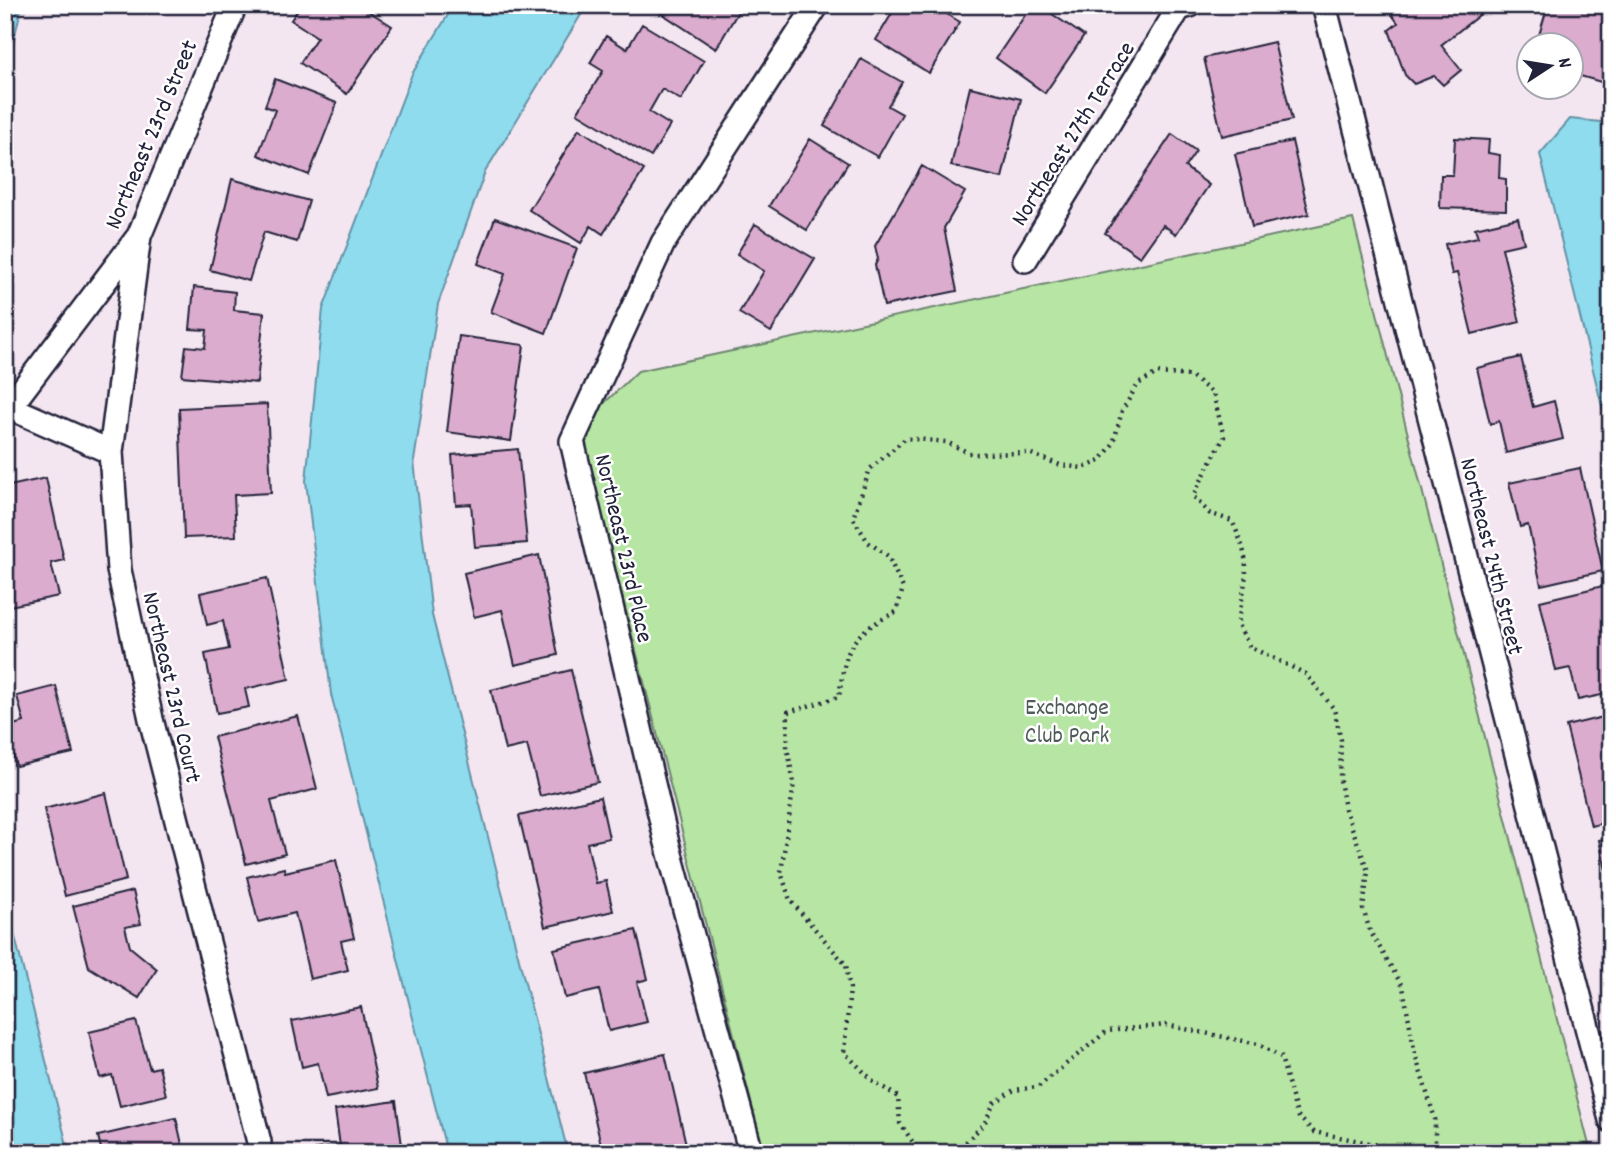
<svg xmlns="http://www.w3.org/2000/svg" width="1616" height="1158" font-family="Dekko,sans-serif">
	<style>
		.green { fill: #b7e5a4; stroke: #6c8470; stroke-width: 2 }
		.water { fill: #8fdcee; stroke: #6392a6; stroke-width: 2 }
		.building { fill: #dbaccd; stroke: #22223b; stroke-width: 2 }
		.lines { fill: none; stroke-linecap: round; stroke-linejoin: round }
		.minor-casing { stroke: #22223b; stroke-width: 28 }
		.path { stroke: #22223b; stroke-width: 4.5; stroke-dasharray: 2 5; stroke-linecap: butt }
		.minor { stroke: #fff; stroke-width: 23 }
		.labels { text-anchor: middle; stroke-width: 5; stroke-linejoin: round; paint-order: stroke }
		.street-label { font-size: 24px; fill: #22223b; stroke: #fff }
		.park-label { font-size: 24px; fill: #4f5c5a; stroke: #fff }
	</style>
	<rect width="100%" height="100%" fill="#f4e6f0"/>
	<filter id="ink" filterUnits="userSpaceOnUse"><feTurbulence type="fractalNoise" baseFrequency=".0143" numOctaves="2"/><feDisplacementMap in="SourceGraphic" scale="14" xChannelSelector="R" yChannelSelector="G"/><feConvolveMatrix kernelMatrix="1 2 1 2 8 2 1 2 1" color-interpolation-filters="sRGB"/></filter>
	<g filter="url(#ink)">
		<path class="green" d="M1353,219L1591,1153H764L579,427L638,371Z"/>
		<path class="water" d="M5,5H22L12,48L5,64Z
			M454,5H587L485,172L438,304L414,461L432,615L568,1153H447L331,694L306,481L323,309L412,74Z
			M1570,119L1611,123V443L1540,154Z
			M5,897L69,1153H5Z"/>
		<path class="building" d="M301,5H359L392,26L347,94L300,63L317,37L291,20Z
			M649,5H742L716,49Z
			M897,5H946L942,11L960,22L929,73L876,40Z
			M1032,5H1039L1084,36L1045,93L996,58Z
			M1385,5H1492L1441,45L1461,70L1443,85L1434,76L1414,84L1405,75L1389,30L1398,23Z
			M1548,5H1576L1611,16V85L1570,73V46H1554L1556,40L1539,35Z
			M642,24L704,61L681,100L662,89L649,112L670,125L651,157L577,113L603,71L590,63L606,36L627,49Z
			M1274,42L1292,120L1222,136L1204,58Z
			M861,59L902,82L888,106L902,114L878,157L824,126Z
			M275,79L337,103L309,175L258,155L275,110L265,106Z
			M970,87L1021,99L1002,178L951,166Z
			M579,129L644,170L603,234L591,226L581,243L529,210Z
			M1172,134L1196,151L1185,167L1209,185L1176,234L1163,225L1140,257L1105,233Z
			M1455,138L1489,140L1488,153L1500,155L1499,178L1506,179V210L1440,208L1441,175H1453Z
			M810,139L848,163L807,230L769,206Z
			M1292,141L1309,214L1252,227L1235,154Z
			M922,166L965,192L944,228L957,291L884,306L875,265L878,259L875,246Z
			M232,179L309,201L297,242L264,232L249,281L210,270Z
			M495,218L577,248L546,333L491,312L505,274L478,264Z
			M1518,218L1524,243L1502,248L1520,322L1472,334L1457,273L1452,274L1445,244L1478,237L1475,228Z
			M755,224L815,259L771,332L739,313L764,271L737,254Z
			M194,287L235,292L234,310L264,313L257,383L182,376L186,346L205,348L207,330L190,329Z
			M459,336L524,345L511,441L447,432Z
			M1521,357L1533,407L1554,401L1563,439L1506,453L1499,421L1490,424L1477,368Z
			M267,404L271,493L234,495L236,536L184,538L179,408Z
			M518,449L527,543L475,547L471,504L456,505L452,455Z
			M1580,468L1603,571L1541,585L1528,525L1520,527L1509,483Z
			M46,478L64,560L51,563L59,596L5,607V487Z
			M539,555L558,655L515,665L502,610L474,617L464,573Z
			M267,578L289,679L245,689L249,707L217,713L205,654L229,649L223,621L207,625L200,593Z
			M1611,584V693L1578,700L1570,668L1556,671L1540,601Z
			M571,670L598,782L540,796L527,745L505,750L491,690Z
			M56,686L73,753L16,766L6,727L24,722L17,696Z
			M1611,715V821L1591,826L1566,726Z
			M298,716L317,789L271,801L285,854L246,864L214,737Z
			M106,793L126,880L65,896L44,809Z
			M600,797L609,838L587,843L596,883L606,881L613,911L545,927L519,816Z
			M1611,837V892L1599,840Z
			M336,860L354,938L341,941L348,970L310,979L295,913L258,922L247,877L284,868L285,872Z
			M133,891L141,924L125,927L130,947L157,969L139,998L89,967L73,906Z
			M636,930L648,979L637,982L647,1022L609,1031L599,990L565,998L554,949Z
			M361,1007L378,1088L326,1098L318,1063L302,1067L292,1021Z
			M136,1021L150,1069L159,1067L166,1095L120,1106L112,1075L100,1078L89,1032Z
			M665,1054L688,1153H603L584,1073Z
			M396,1101L403,1153H316L315,1149L340,1146L335,1110Z
			M176,1118L184,1153H102L98,1136Z"/>
		<g class="lines">
			<g class="minor-casing">
				<path id="minor" d="M1324,5L1611,1120
					M139,236L111,452L119,570L151,719L259,1142
					M1025,260L1179,8L1190,5
					M11,408L111,452
					M5,413L139,236L235,5
					M751,1153L666,839L572,441L663,243L817,5"/>
			</g>
			<path class="path" d="M920,1153L900,1123L898,1097L872,1080L844,1052L850,989L846,965L790,900L781,872L794,783L787,748L788,712L839,697C846,647 849,635 896,612L903,588L888,556L868,542L853,518L870,469L906,438L946,442L972,454L1029,453L1060,465L1083,468L1100,461L1113,444L1122,411L1138,384L1157,373L1191,376L1213,393L1224,437L1193,496L1209,513L1232,521C1255,569 1244,576 1238,625L1250,647L1306,674L1334,709L1341,740L1340,780L1345,809L1368,871L1363,909L1370,931L1403,987L1415,1054L1435,1119V1153
				M948,1153L962,1146L984,1124L994,1103L1014,1090L1038,1087L1107,1031L1166,1025L1258,1044L1281,1057L1297,1115L1314,1132L1420,1153"/>
			<use href="#minor" class="minor"/>
		</g>
	</g>
	<g class="labels">
		<g class="street-label">
			<text transform="translate(1072 133) rotate(-58)" y="8">Northeast 27th Terrace</text>
			<text transform="translate(150 134) rotate(-67)" y="8">Northeast 23rd Street</text>
			<text transform="translate(625 548) rotate(77)" y="8">Northeast 23rd Place</text>
			<text transform="translate(1493 556) rotate(76)" y="8">Northeast 24th Street</text>
			<text transform="translate(173 687) rotate(77)" y="8">Northeast 23rd Court</text>
		</g>
		<g class="park-label">
			<text x="1067" y="714">Exchange<tspan x="1067" dy="28">Club Park</tspan></text>
		</g>
	</g>
	<rect width="1616" height="1158" fill="none" stroke="#fff" stroke-width="28"/>
	<rect x="14" y="14" width="1588" height="1130" fill="none" stroke="#22223b" stroke-width="2.5" filter="url(#ink)"/>
	<g transform="translate(1550 66) rotate(78)"><circle r="33" fill="#ffffff" stroke="#a7a7b1" stroke-width="2"/>
	<path d="M0-5L12 26L0 18L-12 26Z" fill="#22223b"/>
	<text y="-10" font-size="19" font-weight="bold" text-anchor="middle" fill="#22223b">N</text>
	</g>
</svg>
